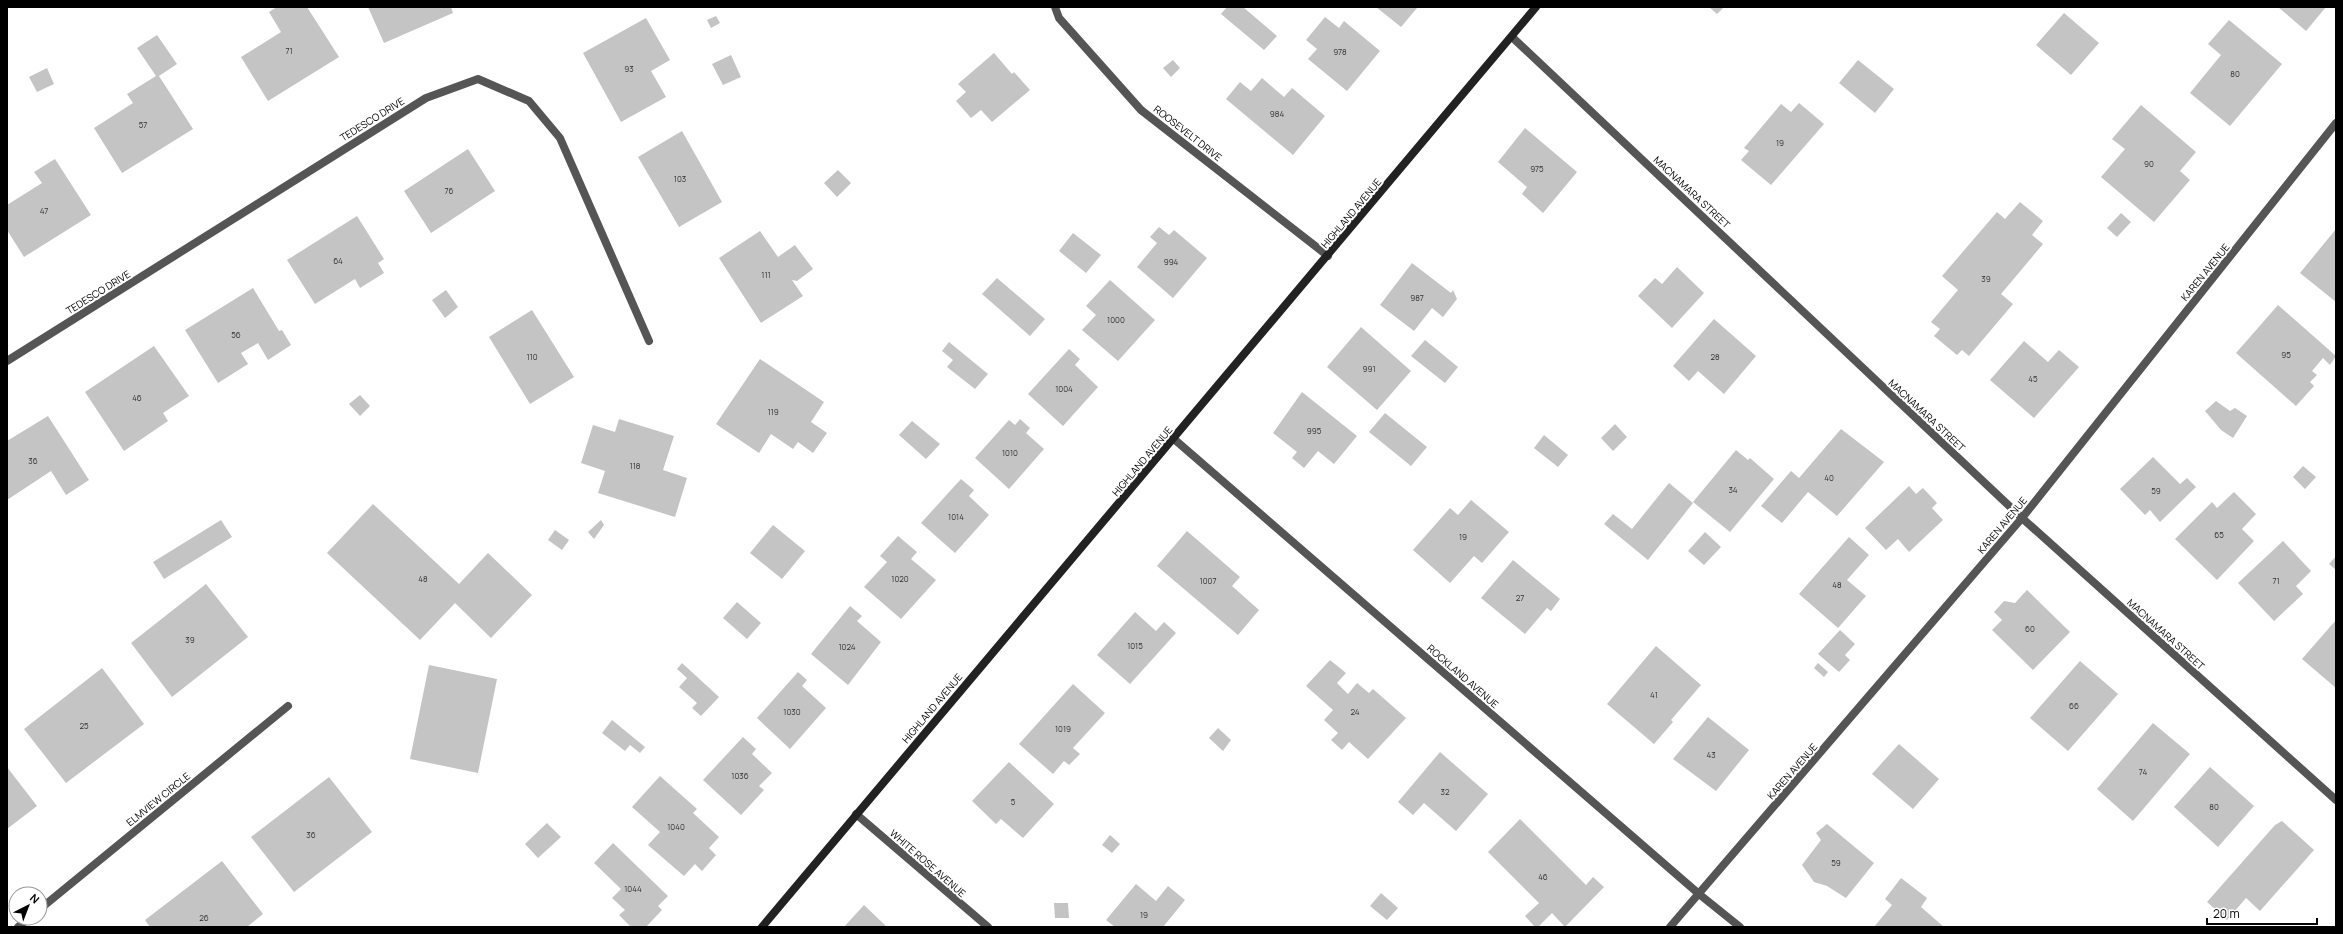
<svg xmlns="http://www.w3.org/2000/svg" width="2343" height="934" font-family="Manrope,sans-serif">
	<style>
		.building { fill: #c4c4c4 }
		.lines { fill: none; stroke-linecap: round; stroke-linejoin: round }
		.minor { stroke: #555; stroke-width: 8 }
		.secondary { stroke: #222; stroke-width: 8 }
		.labels { text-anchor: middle; stroke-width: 4; stroke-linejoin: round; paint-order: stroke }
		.number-label { font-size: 8px; fill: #313131 }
		.street-label { font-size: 10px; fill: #000; stroke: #fff }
	</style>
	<rect width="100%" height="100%" fill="#fff"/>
	<path class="building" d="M277,7H307L339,57L268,101L241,57L281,32L269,12Z
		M368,7H451L453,13L384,43Z
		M1227,7H1243L1277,36L1264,50L1221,14Z
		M1376,7H1416L1417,8L1401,27Z
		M1709,7H1724L1717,14Z
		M2278,7H2326L2306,31Z
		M2064,13L2099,43L2071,75L2036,45Z
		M716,16L720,23L711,28L707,20Z
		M1325,17L1339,28L1344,21L1380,51L1347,91L1308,59L1317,49L1306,40Z
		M646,18L670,60L651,71L666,97L621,122L583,53Z
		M2229,20L2282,64L2230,126L2190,93L2221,55L2208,44Z
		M157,35L177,64L159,76L193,129L122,173L94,128L133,103L127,94L156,76L137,48Z
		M994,53L1012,74L1014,72L1030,90L992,122L981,110L971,118L956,101L966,92L958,84Z
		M731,55L741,77L723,85L712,64Z
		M1173,60L1180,68L1171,77L1163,68Z
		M1858,60L1894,89L1875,113L1839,83Z
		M47,68L54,84L37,92L29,77Z
		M1262,78L1284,97L1292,88L1325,116L1293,155L1226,99L1240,82L1251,91Z
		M1799,103L1824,124L1771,185L1741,160L1749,151L1744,148L1781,104L1791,112Z
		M2141,105L2196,152L2180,171L2190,180L2154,222L2101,177L2125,149L2112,139Z
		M1525,128L1577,172L1543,213L1522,194L1527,187L1498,162Z
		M682,131L722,202L679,227L638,157Z
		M468,149L495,191L431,233L404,191Z
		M55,159L91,215L24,257L7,230V205L42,183L34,172Z
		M838,170L851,183L837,197L824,183Z
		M2020,202L2043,221L2032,235L2043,244L2001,294L2013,304L1969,356L1962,350L1957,355L1934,336L1940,329L1931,322L1958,290L1942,276L1997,212L2005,219Z
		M2121,213L2131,222L2117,237L2107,228Z
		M357,216L384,259L378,263L384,273L360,288L355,279L315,304L287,260Z
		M1159,227L1169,235L1174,230L1207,258L1173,298L1137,267L1157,243L1150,237Z
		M2336,229V302L2300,273Z
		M760,231L778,257L795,245L813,269L797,281L792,280L803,296L761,323L719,258Z
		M1073,233L1101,255L1086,273L1059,251Z
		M1412,263L1451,293L1453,290L1457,299L1443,317L1432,308L1414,331L1380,305Z
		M1677,267L1704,293L1672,328L1638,296L1655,278L1662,284Z
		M997,278L1045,319L1030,336L982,294Z
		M1110,280L1155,320L1118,361L1082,330L1096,315L1086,306Z
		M253,288L279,331L282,330L291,345L268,360L258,343L241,353L248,364L218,383L185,330Z
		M446,290L458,307L445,318L432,300Z
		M2278,305L2336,356L2330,365L2323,358L2312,371L2317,375L2310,382L2314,386L2296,406L2236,353Z
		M532,310L574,377L530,404L489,337Z
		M1714,319L1756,356L1724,394L1698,371L1689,381L1673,366Z
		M1361,327L1411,371L1377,410L1327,367Z
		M1425,340L1458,367L1445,383L1411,356Z
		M2024,341L2048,362L2059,350L2079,367L2034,418L1990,380Z
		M949,342L988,374L975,389L947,367L953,360L942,351Z
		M154,346L189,396L163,413L168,421L124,451L85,392Z
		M1069,349L1080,359L1075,365L1098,387L1063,426L1028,394Z
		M760,359L824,402L811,422L827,433L813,453L798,442L793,449L771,434L759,453L716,424Z
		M1302,392L1357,436L1334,464L1318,451L1304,468L1292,458L1297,452L1273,433Z
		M360,395L370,406L360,416L349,404Z
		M2216,401L2230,411L2235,408L2247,416L2233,438L2221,430L2205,411Z
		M1385,413L1427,447L1411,466L1369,432Z
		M48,416L89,480L66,495L51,471L7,500V441Z
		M619,419L674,436L663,470L687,478L675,517L598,493L605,471L581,463L593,425L615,432Z
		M1020,419L1030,428L1026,433L1044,449L1009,489L975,458L1009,420L1015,425Z
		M912,421L940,444L926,459L899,435Z
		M1615,424L1627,437L1613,451L1601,438Z
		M1841,429L1884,462L1837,516L1808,492L1782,523L1761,506L1791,471L1799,478Z
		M1544,435L1568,455L1558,467L1534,448Z
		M1736,450L1748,460L1750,458L1774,479L1730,532L1693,502Z
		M2153,457L2180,484L2187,478L2196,487L2160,522L2150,510L2145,515L2120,489Z
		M2303,466L2316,477L2305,489L2293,477Z
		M961,479L974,490L969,496L989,515L955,553L921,523Z
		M1669,483L1693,503L1648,560L1604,524L1613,514L1632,529Z
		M1909,486L1916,494L1923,488L1937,503L1932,508L1943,520L1909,552L1898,539L1886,550L1865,528Z
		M2234,492L2256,514L2242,529L2254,541L2217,580L2175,539L2212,502L2217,508Z
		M1471,500L1509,532L1482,563L1474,556L1450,583L1413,550L1450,508L1458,515Z
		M373,504L459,584L488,553L532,595L491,638L455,603L420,640L327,553Z
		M221,520L232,537L164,579L153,562Z
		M601,520L604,525L594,539L588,532Z
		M773,525L805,551L782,579L750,553Z
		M555,530L569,540L562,550L548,540Z
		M1187,531L1240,577L1232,586L1259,610L1238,635L1157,566Z
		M1705,532L1721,547L1704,565L1688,551Z
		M898,536L917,552L911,559L936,580L901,619L864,587L887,562L880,556Z
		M1849,537L1869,555L1847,580L1866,596L1838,628L1799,594Z
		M2283,541L2311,571L2296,586L2303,594L2274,621L2238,583Z
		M2336,556V570L2329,564Z
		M1513,560L1560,599L1551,611L1547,608L1525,634L1481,598Z
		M206,584L248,637L172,697L131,643Z
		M2027,590L2070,632L2033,670L1992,630L2002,620L1994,612L2004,601L2015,603Z
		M737,602L761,623L747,639L723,618Z
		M850,606L862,616L857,621L881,642L848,685L811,654Z
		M1135,612L1156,631L1164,622L1176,633L1130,684L1097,655Z
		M2336,620V688L2302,659Z
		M1840,630L1855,644L1845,655L1850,660L1839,672L1818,654Z
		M1656,646L1701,685L1671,720L1673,722L1654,744L1607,704Z
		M1330,660L1346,673L1337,683L1348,694L1357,683L1369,693L1373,689L1406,718L1368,759L1349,742L1342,750L1331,740L1338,733L1324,720L1333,710L1306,686Z
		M2080,661L2118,694L2068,751L2030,718Z
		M682,663L719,697L701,716L692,708L697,703L679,687L687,678L677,669Z
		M1818,663L1828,672L1824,677L1814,668Z
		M429,665L497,679L478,773L410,759Z
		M102,668L144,724L66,783L24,729Z
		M798,672L807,680L802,686L826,708L790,749L757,718Z
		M1073,684L1105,713L1073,748L1080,754L1069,765L1064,761L1053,774L1019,744Z
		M1708,717L1749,750L1716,791L1673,759Z
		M612,720L645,747L640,753L630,745L625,751L602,733Z
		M2153,723L2190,754L2133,821L2097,789Z
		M1218,728L1231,740L1223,751L1209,738Z
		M743,737L756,749L752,754L772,773L759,786L764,790L741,815L703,780Z
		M1899,744L1939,779L1913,809L1872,774Z
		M1440,752L1488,794L1456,831L1424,803L1413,815L1398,802Z
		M1009,762L1054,804L1023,838L1001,819L996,824L972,801Z
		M7,767L37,806L7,829Z
		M2210,767L2254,806L2218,847L2174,807Z
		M660,776L697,809L693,813L719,837L709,848L716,855L702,871L695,864L684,876L648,845L660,832L632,807Z
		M329,777L372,832L294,892L251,837Z
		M1520,819L1586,885L1593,877L1604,887L1565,927L1552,913L1538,927H1535L1525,916L1539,903L1488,852Z
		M2282,821L2314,850L2260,911L2246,898L2227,920L2207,902L2275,825Z
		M547,823L561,837L538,858L525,844Z
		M1827,824L1874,863L1846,898L1827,886L1814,882L1802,865L1821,840L1816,833Z
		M1110,835L1120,844L1112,853L1102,845Z
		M613,843L668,896L658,906L662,910L646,927H631L619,915L625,910L612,898L621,889L594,863Z
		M222,861L263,914L247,927H150L145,920Z
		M1901,878L1927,898L1921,907L1944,927H1874L1892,905L1885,899Z
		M1136,884L1156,901L1168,886L1185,900L1163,927H1115L1106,920Z
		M1381,893L1398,908L1387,920L1370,906Z
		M1054,903H1068L1069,918H1055Z
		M864,905L887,927H844Z"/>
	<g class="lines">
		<path class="minor" d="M1055,7L1059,18L1141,110L1328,256
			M1512,37L2022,518L2336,800
			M7,361L426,98L478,79L529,101L560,138L649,341
			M1174,439L1699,894L1740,927
			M856,814L988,927
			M40,909L288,706
			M18,927L29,918
			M1670,927L2022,518L2336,123"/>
		<path class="secondary" d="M762,927L1536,7"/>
	</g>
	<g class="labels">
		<g class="number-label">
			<text x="289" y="54">71</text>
			<text x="1340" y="55">978</text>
			<text x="629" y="72">93</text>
			<text x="2235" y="77">80</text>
			<text x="1277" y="117">984</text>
			<text x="143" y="128">57</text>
			<text x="1780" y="146">19</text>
			<text x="2149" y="167">90</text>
			<text x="1537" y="172">975</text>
			<text x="680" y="182">103</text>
			<text x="449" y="194">76</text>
			<text x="44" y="214">47</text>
			<text x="338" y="264">64</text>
			<text x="1171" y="265">994</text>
			<text x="766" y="278">111</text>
			<text x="1986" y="282">39</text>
			<text x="1417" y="301">987</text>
			<text x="1116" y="323">1000</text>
			<text x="236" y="338">56</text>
			<text x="2286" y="358">95</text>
			<text x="532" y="360">110</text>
			<text x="1715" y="360">28</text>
			<text x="1369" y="372">991</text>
			<text x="2033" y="382">45</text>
			<text x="1064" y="392">1004</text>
			<text x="137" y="401">46</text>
			<text x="773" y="415">119</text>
			<text x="1314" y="434">995</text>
			<text x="1010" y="456">1010</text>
			<text x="33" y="464">36</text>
			<text x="635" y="469">118</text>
			<text x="1829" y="481">40</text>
			<text x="1733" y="493">34</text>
			<text x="2156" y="494">59</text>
			<text x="956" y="520">1014</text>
			<text x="2219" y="538">65</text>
			<text x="1463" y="540">19</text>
			<text x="423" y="582">48</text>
			<text x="900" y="582">1020</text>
			<text x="1208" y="584">1007</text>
			<text x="2276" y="584">71</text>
			<text x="1837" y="588">48</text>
			<text x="1520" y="601">27</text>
			<text x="2030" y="632">60</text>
			<text x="190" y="643">39</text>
			<text x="1135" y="649">1015</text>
			<text x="847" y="650">1024</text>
			<text x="1654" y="698">41</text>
			<text x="2074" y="709">66</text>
			<text x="792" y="715">1030</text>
			<text x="1355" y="715">24</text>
			<text x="84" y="729">25</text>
			<text x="1063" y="732">1019</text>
			<text x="1711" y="758">43</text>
			<text x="2143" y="775">74</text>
			<text x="740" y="779">1036</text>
			<text x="1445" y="795">32</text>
			<text x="1013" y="805">5</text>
			<text x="2214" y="810">80</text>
			<text x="676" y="830">1040</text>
			<text x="311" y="838">36</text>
			<text x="1836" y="866">59</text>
			<text x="1543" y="880">46</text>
			<text x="633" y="892">1044</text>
			<text x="1144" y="918">19</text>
			<text x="204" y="921">26</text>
		</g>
		<g class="street-label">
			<text transform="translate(372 119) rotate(-32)" y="4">TEDESCO DRIVE</text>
			<text transform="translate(1188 133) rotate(38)" y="4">ROOSEVELT DRIVE</text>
			<text transform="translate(1692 192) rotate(43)" y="4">MACNAMARA STREET</text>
			<text transform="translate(1351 213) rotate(-50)" y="4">HIGHLAND AVENUE</text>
			<text transform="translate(2205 272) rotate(-51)" y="4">KAREN AVENUE</text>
			<text transform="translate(98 292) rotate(-32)" y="4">TEDESCO DRIVE</text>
			<text transform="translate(1927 415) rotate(43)" y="4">MACNAMARA STREET</text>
			<text transform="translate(1142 461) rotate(-50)" y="4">HIGHLAND AVENUE</text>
			<text transform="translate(2002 525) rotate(-50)" y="4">KAREN AVENUE</text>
			<text transform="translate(2166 634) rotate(42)" y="4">MACNAMARA STREET</text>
			<text transform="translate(1463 676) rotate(41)" y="4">ROCKLAND AVENUE</text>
			<text transform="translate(932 708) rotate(-50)" y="4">HIGHLAND AVENUE</text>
			<text transform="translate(1792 771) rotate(-49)" y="4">KAREN AVENUE</text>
			<text transform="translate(158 799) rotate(-39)" y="4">ELMVIEW CIRCLE</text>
			<text transform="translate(928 863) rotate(41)" y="4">WHITE ROSE AVENUE</text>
		</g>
	</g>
	<rect width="2343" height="934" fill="none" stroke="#000000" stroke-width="16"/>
	<g transform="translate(28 906) rotate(42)"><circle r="19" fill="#ffffff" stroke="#999999"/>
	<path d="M0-3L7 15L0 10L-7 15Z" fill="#000000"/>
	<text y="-6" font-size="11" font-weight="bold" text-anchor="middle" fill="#000000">N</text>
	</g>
	<path d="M2207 918v6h110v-6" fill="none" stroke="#000000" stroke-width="2"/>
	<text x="2213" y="918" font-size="12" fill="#000000" stroke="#ffffff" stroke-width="3" paint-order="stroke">20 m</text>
</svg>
